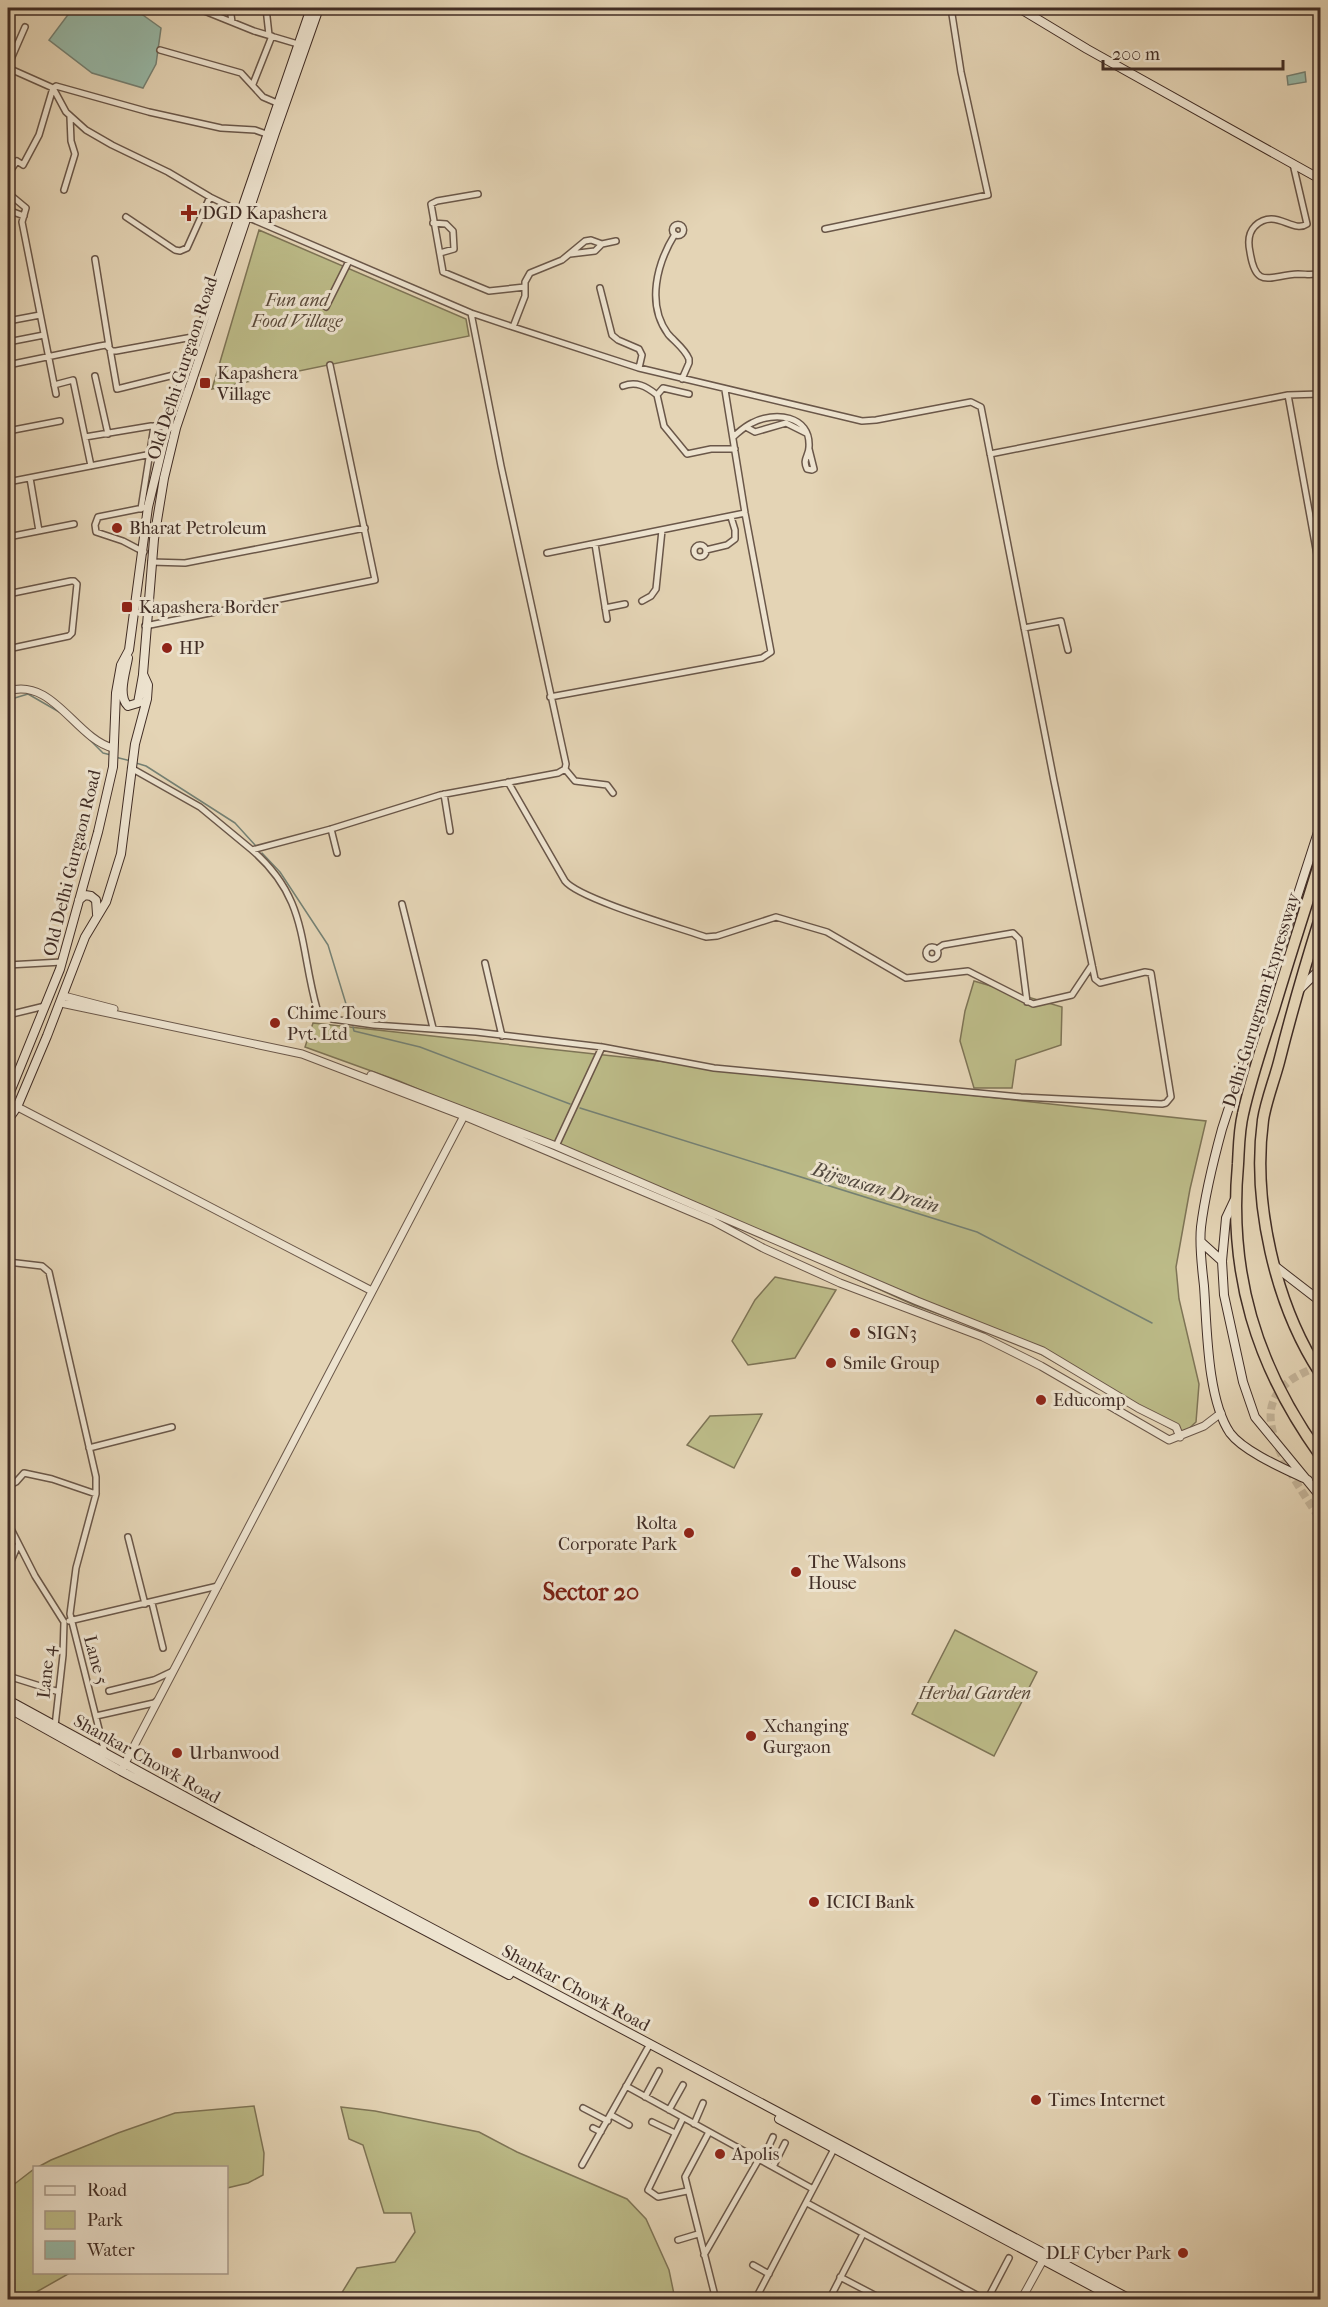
<svg xmlns="http://www.w3.org/2000/svg" width="1328" height="2307" font-family="'IM FELL French Canon',serif">
	<style>
		.green { fill: #bcbb88; stroke: #7e7456; stroke-width: 1.5 }
		.water { fill: #97b9a8; stroke: #758174; stroke-width: 1.5 }
		.lines { fill: none; stroke-linecap: round; stroke-linejoin: round }
		.stream { stroke: #758174; stroke-width: 1.5 }
		.secondary-tunnel { stroke: #c3b398; stroke-width: 8; stroke-dasharray: 8 4; stroke-linecap: butt }
		.minor-casing { stroke: #6a5749; stroke-width: 8 }
		.tertiary-casing { stroke: #6a5749; stroke-width: 9 }
		.secondary-casing { stroke: #412d25; stroke-width: 10 }
		.motorway-casing { stroke: #412d25; stroke-width: 13 }
		.minor { stroke: #ede3cf; stroke-width: 5 }
		.tertiary { stroke: #ede3cf; stroke-width: 7 }
		.secondary { stroke: #ede3cf; stroke-width: 8 }
		.motorway { stroke: #e4d4b5; stroke-width: 10 }
		.poi-dot { fill: #8f2418; stroke: #ede3cf; stroke-width: 2 }
		.labels { text-anchor: middle; stroke-width: 6; stroke-linejoin: round; paint-order: stroke }
		.poi-label { font-size: 18px; fill: #412d25; stroke: #ede3cf; text-anchor: start }
		.park-label { font-size: 18px; font-style: italic; fill: #5a4939; stroke: #ede3cf }
		.street-label { font-size: 18px; fill: #412d25; stroke: #ede3cf }
		.water-label { font-size: 20px; font-style: italic; fill: #52493f; stroke: #ede3cf }
		.district-label { font-size: 24px; font-weight: bold; fill: #7a1f14; stroke: #ede3cf }
	</style>
	<rect width="100%" height="100%" fill="#e4d4b5"/>
	<filter id="stains"><feTurbulence type="fractalNoise" baseFrequency=".00333" numOctaves="4"/><feColorMatrix values="0 0 0 0 .2 0 0 0 0 .09 0 0 0 0 .02 0 0 0 .5 -.17"/></filter>
	<radialGradient id="worn" r=".72"><stop offset=".6" stop-color="#630" stop-opacity="0"/><stop offset="1" stop-color="#630" stop-opacity=".3"/></radialGradient>
	<path class="green" d="M259,230L466,319L469,336L212,389Z
		M974,981L1062,1007L1061,1045L1016,1060L1012,1088H974L960,1041L965,1011Z
		M313,1023L1206,1121L1190,1189L1176,1267L1179,1299L1199,1384L1196,1422L1182,1435L1025,1345L914,1305L726,1220L399,1081L305,1047Z
		M775,1277L836,1290L795,1358L748,1365L732,1341L755,1300Z
		M762,1414L734,1468L687,1445L710,1416Z
		M955,1630L1037,1672L994,1756L912,1714Z
		M254,2106L264,2153L263,2175L248,2183L227,2188L226,2168L38,2167L51,2160L118,2133L175,2113Z
		M341,2107L375,2111L479,2132L517,2152L627,2199L646,2219L669,2270L675,2299L455,2300L454,2294L428,2300L338,2299L357,2268L395,2262L415,2232L411,2213H384L363,2145L349,2139Z
		M34,2169V2272L70,2273L24,2299H8V2189Z"/>
	<path class="water" d="M73,8H133L161,28L156,64L143,88L92,73L49,40Z
		M1305,72L1306,82L1288,85L1287,76Z"/>
	<g class="lines">
		<path class="stream" d="M8,700L28,694L61,713
			M89,739L103,753L111,755
			M115,757L131,761
			M136,763L146,766L235,823L255,845
			M262,853L280,872L328,945L350,1017
			M353,1027L354,1031L420,1047L570,1104
			M580,1108L977,1232L1152,1323"/>
		<path class="secondary-tunnel" d="M1319,1366C1302,1373 1280,1382 1273,1402C1260,1435 1303,1492 1320,1519"/>
		<g class="minor-casing">
			<path id="minor" d="M197,8L254,31L301,45
				M230,8L232,22
				M266,8L269,35
				M160,50L241,73L263,97L277,103
				M8,66L25,27
				M8,68L53,88L66,112L86,130L112,145L168,172L210,197L241,212
				M253,84L272,36
				M1293,164L1307,224C1293,234 1275,207 1255,226C1248,233 1248,243 1250,252C1256,291 1270,275 1298,274C1307,274 1311,276 1320,273
				M8,174L17,161L23,165L39,135L53,88L56,86L149,112L221,128L255,130L269,135
				M64,190L75,154L71,141L70,117
				M8,193L26,208L22,222L56,394
				M478,194L437,201L431,204L443,272L489,291L525,287
				M8,210L24,216
				M126,217L175,250L180,251L187,248L210,197
				M247,217L471,313L513,327L639,368L862,421L876,420L971,402L981,407L1054,781L1095,979L1100,983L1145,972L1151,973L1171,1097L1166,1103L1162,1104L1021,1097L714,1068L602,1047L476,1032L374,1025L332,1019L317,1009C299,945 308,898 252,850
				M433,223L446,224L453,231L454,249L440,253
				M672.5 230a5.5 5.5 0 1 1 11 0a5.5 5.5 0 1 1-11 0Z
				M825,229L988,195L961,72L951,8
				M675,234C657,263 646,304 668,334C675,342 685,349 689,359V363L682,379
				M570,254L595,251L602,244L616,241
				M95,259L109,346
				M600,288L612,335L618,340L639,349L642,355L639,368
				M326,307L349,261
				M8,321L40,315
				M513,327L525,296V282L530,273L562,260L585,241L591,240L602,244
				M8,342L44,335
				M110,349L117,389L186,372
				M8,365L100,346L106,345L112,351H116L198,336
				M95,376L108,434
				M54,385L73,380L91,466
				M623,386C636,381 646,386 657,395L664,426L687,454L711,449H735
				M657,395L663,388L689,394
				M1288,395L1320,571
				M746,427L755,432L786,423L806,433
				M8,431L60,421
				M85,437L151,426L176,428
				M733,437C739,432 745,426 752,423C774,411 811,415 809,447C809,456 802,459 807,469L812,470L814,469L809,449
				M990,454L1288,395L1320,394
				M30,478L39,531
				M8,482L162,452
				M141,509L154,426
				M8,537L74,524
				M595,544L607,619
				M694 551a6 6 0 1 1 12 0a6 6 0 1 1-12 0Z
				M706,550L727,545L735,539V530L731,517
				M144,552L123,541L96,532L95,525L98,517L148,507
				M547,553L745,513
				M151,562L185,563L365,528
				M8,594L71,581H74L77,584L72,633L69,636L8,649
				M642,601L651,596L656,589L662,530
				M605,608L625,604
				M145,626L375,580L330,365
				M1024,628L1061,621L1068,650
				M550,697L762,658L771,652L745,513L725,390
				M131,768L200,807L252,850L331,829L440,795L558,773L565,769L566,764L501,466L471,313
				M565,769L575,781L607,785L613,793
				M508,782L565,881C579,899 680,928 706,937L717,936L776,917L827,932L906,978L968,971L1033,1004L1072,995L1092,965
				M444,794L450,831
				M331,829L337,853
				M402,904L433,1028
				M926 953a6 6 0 1 1 12 0a6 6 0 1 1-12 0Z
				M937,949L943,945L1013,933L1019,939L1027,1002
				M485,963L502,1036
				M8,965L62,962
				M8,1015L45,1006
				M556,1146L602,1047
				M8,1262L42,1266L49,1272L96,1477V1494L76,1568L70,1614L105,1753
				M89,1448L172,1427
				M8,1486L16,1482L24,1473L52,1479L96,1494
				M8,1523L35,1576L64,1622L63,1655L55,1726
				M128,1537L145,1604
				M8,1568L18,1545
				M152,1603L163,1648
				M69,1621L218,1586
				M8,1676L59,1692
				M109,1691L154,1680L173,1671
				M96,1716L154,1703L158,1700
				M626,2086L813,2189
				M645,2097L659,2071
				M583,2108L608,2121
				M669,2110L683,2085
				M611,2115L629,2125
				M683,2118L648,2190L658,2197L687,2191
				M652,2122L675,2133
				M694,2124L703,2103
				M593,2128L601,2132
				M709,2132L685,2177L716,2300
				M762,2161L773,2137
				M582,2165L650,2044
				M773,2167L785,2143
				M807,2203L986,2300
				M678,2240L698,2234
				M704,2255L759,2159
				M753,2265L769,2274
				M840,2277L884,2300
				M755,2300L834,2149
				M829,2300L863,2234
				M987,2300L1009,2258"/>
		</g>
		<g class="tertiary-casing">
			<path id="tertiary" d="M8,691C53,677 75,738 113,748
				M64,996L114,1009
				M61,1003L302,1054L464,1116L713,1221L763,1248L840,1283L983,1337L1041,1366L1169,1440L1204,1426L1221,1413
				M371,1075L556,1146L917,1301L1043,1351L1138,1408L1176,1427L1180,1437
				M8,1102L372,1291
				M122,1769L465,1114
				M1021,2300L1043,2260"/>
		</g>
		<g class="secondary-casing">
			<path id="secondary" d="M1019,8L1087,49L1320,179
				M128,658C126,671 117,696 128,706L138,703L143,675
				M79,900L85,895L91,896L96,900L97,914
				M1300,989L1319,970L1320,965
				M8,1097L60,969L98,832L113,767L116,693L121,665L129,650L148,507L168,424L311,8
				M8,1120L17,1107L47,1036L85,937L106,902L121,854L135,744L147,699L148,685L143,674L154,539L164,478L176,428L275,133L319,8
				M1234,1201L1226,1218L1222,1261L1224,1295L1243,1382L1255,1417L1320,1496
				M1201,1242L1222,1261
				M1276,1267L1320,1301
				M1308,1480C1287,1470 1244,1452 1230,1433C1207,1399 1207,1327 1204,1286C1202,1267 1199,1246 1201,1227C1205,1194 1213,1162 1222,1129L1320,826
				M8,1700L217,1814L1132,2300
				M8,1708L121,1771L509,1975
				M779,2119L1118,2300"/>
		</g>
		<g class="motorway-casing">
			<path id="motorway" d="M1320,861C1305,910 1289,959 1274,1009C1263,1043 1251,1078 1243,1114C1239,1130 1239,1147 1238,1164C1228,1273 1256,1366 1320,1455
				M1320,918C1305,966 1291,1014 1279,1062C1274,1081 1266,1101 1263,1120C1252,1202 1275,1304 1320,1373"/>
		</g>
		<use href="#minor" class="minor"/>
		<use href="#tertiary" class="tertiary"/>
		<use href="#secondary" class="secondary"/>
		<use href="#motorway" class="motorway"/>
	</g>
	<g class="poi-dot">
		<path d="M186 204h6v6h6v6h-6v6h-6v-6h-6v-6h6z"/>
		<rect x="199" y="377" width="12" height="12" rx="3"/>
		<circle cx="117" cy="528" r="6"/>
		<rect x="121" y="601" width="12" height="12" rx="3"/>
		<circle cx="167" cy="648" r="6"/>
		<circle cx="275" cy="1023" r="6"/>
		<circle cx="855" cy="1333" r="6"/>
		<circle cx="831" cy="1363" r="6"/>
		<circle cx="1041" cy="1400" r="6"/>
		<circle cx="689" cy="1533" r="6"/>
		<circle cx="796" cy="1572" r="6"/>
		<circle cx="751" cy="1736" r="6"/>
		<circle cx="177" cy="1753" r="6"/>
		<circle cx="814" cy="1902" r="6"/>
		<circle cx="1036" cy="2100" r="6"/>
		<circle cx="720" cy="2154" r="6"/>
		<circle cx="1183" cy="2253" r="6"/>
	</g>
	<g class="labels">
		<g class="poi-label">
			<text x="202" y="219">DGD Kapashera</text>
			<text x="217" y="379">Kapashera<tspan x="217" dy="21">Village</tspan></text>
			<text x="129" y="534">Bharat Petroleum</text>
			<text x="139" y="613">Kapashera Border</text>
			<text x="179" y="654">HP</text>
			<text x="287" y="1019">Chime Tours<tspan x="287" dy="21">Pvt. Ltd</tspan></text>
			<text x="867" y="1339">SIGN3</text>
			<text x="843" y="1369">Smile Group</text>
			<text x="1053" y="1406">Educomp</text>
			<text x="677" y="1529" text-anchor="end">Rolta<tspan x="677" dy="21">Corporate Park</tspan></text>
			<text x="808" y="1568">The Walsons<tspan x="808" dy="21">House</tspan></text>
			<text x="763" y="1732">Xchanging<tspan x="763" dy="21">Gurgaon</tspan></text>
			<text x="189" y="1759">Urbanwood</text>
			<text x="826" y="1908">ICICI Bank</text>
			<text x="1048" y="2106">Times Internet</text>
			<text x="732" y="2160">Apolis</text>
			<text x="1171" y="2259" text-anchor="end">DLF Cyber Park</text>
		</g>
		<g class="park-label">
			<text x="297" y="306">Fun and<tspan x="297" dy="21">Food Village</tspan></text>
			<text x="975" y="1699">Herbal Garden</text>
		</g>
		<g class="street-label">
			<text transform="translate(182 368) rotate(-72)" y="6">Old Delhi Gurgaon Road</text>
			<text transform="translate(72 863) rotate(-76)" y="6">Old Delhi Gurgaon Road</text>
			<text transform="translate(1261 1000) rotate(-73)" y="6">Delhi-Gurugram Expressway</text>
			<text transform="translate(96 1660) rotate(75)" y="6">Lane 5</text>
			<text transform="translate(46 1672) rotate(-84)" y="6">Lane 4</text>
			<text transform="translate(147 1759) rotate(29)" y="6">Shankar Chowk Road</text>
			<text transform="translate(576 1988) rotate(28)" y="6">Shankar Chowk Road</text>
		</g>
		<g class="water-label">
			<text transform="translate(876 1187) rotate(17)" y="7">Bijwasan Drain</text>
		</g>
		<g class="district-label">
			<text x="591" y="1600">Sector 20</text>
		</g>
	</g>
	<rect width="1328" height="2307" fill="none" stroke="#e4d4b5" stroke-width="30"/>
	<rect x="9" y="9" width="1310" height="2289" fill="none" stroke="#412d25" stroke-width="3"/>
	<rect x="15" y="15" width="1298" height="2277" fill="none" stroke="#412d25" stroke-width="1.5"/>
	<rect x="33" y="2166" width="195" height="108" fill="#ede3cf" stroke="#a89a8b" stroke-width="1.5"/>
	<rect x="45" y="2186" width="30" height="9" fill="#ede3cf" stroke="#a89a8b" stroke-width="1.5"/>
	<text x="87" y="2196" font-size="18" fill="#412d25">Road</text>
	<rect x="45" y="2211" width="30" height="18" fill="#bcbb88" stroke="#a89a8b" stroke-width="1.5"/>
	<text x="87" y="2226" font-size="18" fill="#412d25">Park</text>
	<rect x="45" y="2241" width="30" height="18" fill="#97b9a8" stroke="#a89a8b" stroke-width="1.5"/>
	<text x="87" y="2256" font-size="18" fill="#412d25">Water</text>
	<path d="M1103 60v9h180v-9" fill="none" stroke="#412d25" stroke-width="3"/>
	<text x="1112" y="60" font-size="18" fill="#412d25" stroke="#ede3cf" stroke-width="4.5" paint-order="stroke">200 m</text>
	<rect width="100%" height="100%" filter="url(#stains)"/>
	<rect width="100%" height="100%" fill="url(#worn)"/>
</svg>
